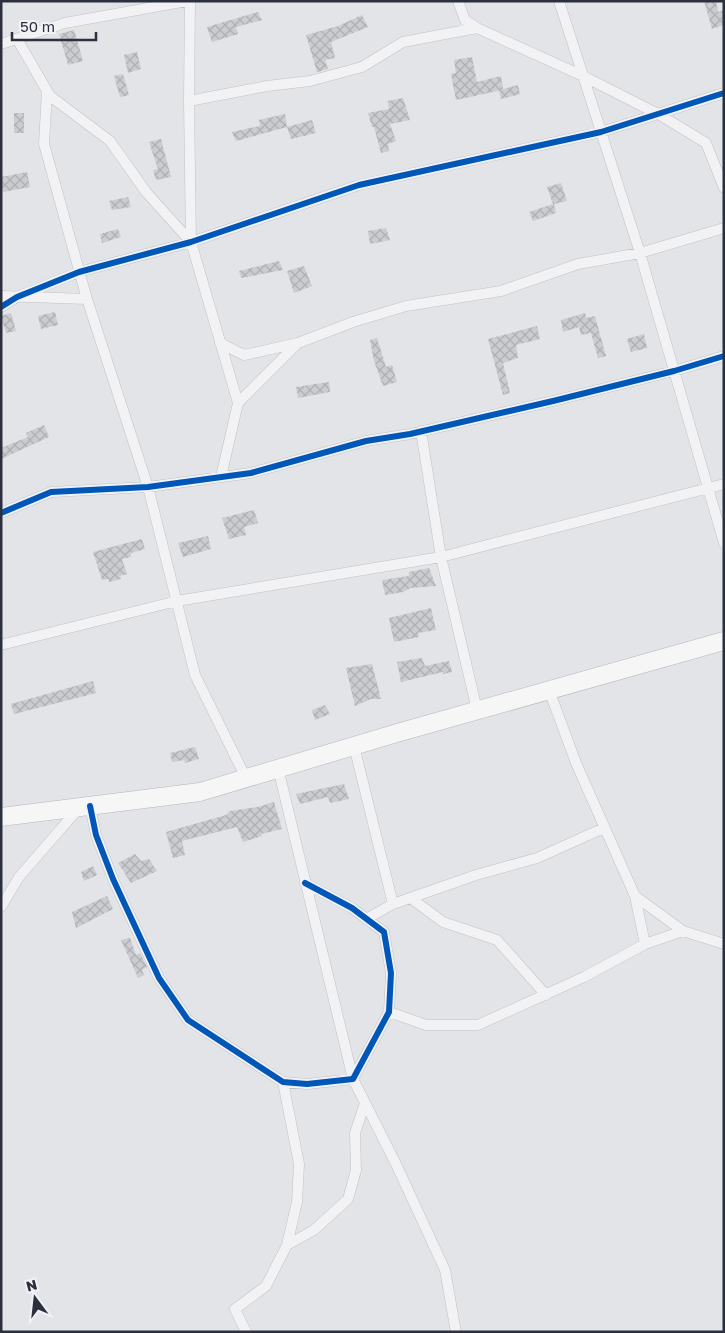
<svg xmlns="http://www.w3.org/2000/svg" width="725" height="1333" font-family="'Golos Text',sans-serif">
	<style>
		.building { fill: url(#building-cross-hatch) }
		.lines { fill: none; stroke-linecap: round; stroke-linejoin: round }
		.street-casing { stroke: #c1c2c5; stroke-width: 11 }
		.highway-casing { stroke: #b5b7bb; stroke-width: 19 }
		.street { stroke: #f2f2f4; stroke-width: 10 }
		.highway { stroke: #f6f6f6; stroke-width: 18 }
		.cycleway-casing { stroke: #f1f2f6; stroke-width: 9 }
		.cycleway { stroke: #0057b8; stroke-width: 6 }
	</style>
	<defs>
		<pattern id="building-cross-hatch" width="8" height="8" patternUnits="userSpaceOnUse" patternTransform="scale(1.25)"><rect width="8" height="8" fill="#cbcccf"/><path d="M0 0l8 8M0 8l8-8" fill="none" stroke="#aeb0b3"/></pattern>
	</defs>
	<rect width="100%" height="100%" fill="#e2e4e7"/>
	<path class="building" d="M704,1H716L718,12L724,10V25L712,29Z
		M258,12L262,20L236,27L238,34L212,42L207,27Z
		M362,15L368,27L331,42L335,58L325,60L328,69L317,72L306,35L338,26Z
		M74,30L83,61L68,65L59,34Z
		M137,52L141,69L128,73L124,55Z
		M472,57L477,82L501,76L503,89L518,85L520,94L501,99L499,91L502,90L456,100L451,74L456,73L454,60Z
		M123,74L129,95L120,97L114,76Z
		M403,98L410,120L390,124L396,141L388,144L389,151L381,153L374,127H372L368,113L389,109L388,101Z
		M14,113H24V133H14Z
		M285,114L287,127L236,141L232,132L260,126L259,120Z
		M312,120L316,133L291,139L287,127Z
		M161,139L171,177L156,180L153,170L158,169L149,142Z
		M27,172L30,187L3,192L1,177Z
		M561,183L567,201L554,204L556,213L533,221L529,212L553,204L547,187Z
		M128,197L131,207L112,210L109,201Z
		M386,228L390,240L370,244L368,231Z
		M118,229L121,237L102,243L100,234Z
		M279,261L283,270L241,278L239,271Z
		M304,266L312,286L294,293L287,271Z
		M55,312L58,325L41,329L38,316Z
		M11,313L16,331L6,333L1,316Z
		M585,313L586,318L595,316L606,356L598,358L591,333L581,335L579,327L563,332L561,320Z
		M537,326L540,339L516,345L518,358L503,363L510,393L503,395L488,339Z
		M644,334L647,348L631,352L627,339Z
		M377,338L386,367L392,365L397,382L383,386L374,361L370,340Z
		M329,382L330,392L298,398L296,387Z
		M44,425L49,437L1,459V448L28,437L26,433Z
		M254,510L258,523L244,527L246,535L229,539L222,518Z
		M208,536L211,549L183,557L178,543Z
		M142,539L145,549L131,553V557L122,559L127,574L120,576L121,579L109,582V579L102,580L93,552Z
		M429,568L436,586L411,588L403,592L385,595L382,580L409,576V572Z
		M431,608L436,630L418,633L419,637L394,642L389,618Z
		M422,658L425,666L449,661L452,672L443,674V672L401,682L397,662Z
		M372,664L381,699H371L355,706L346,668Z
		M93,681L96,693L14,714L11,704Z
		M325,705L330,714L315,720L312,710Z
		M195,747L199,759L185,763L184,760L172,762L170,753Z
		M344,784L349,799L330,803L328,797L300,804L296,794Z
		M274,802L282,829L261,834L262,836L243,842L237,827L182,841L185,855L173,858L166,832L226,815L230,811L258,807Z
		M135,854L141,861L149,859L157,871L131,883L118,863Z
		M93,866L97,875L84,881L81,872Z
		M107,896L113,909L76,928L72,912Z
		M130,938L136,955L140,953L147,967L142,970L144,975L138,978L121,940Z"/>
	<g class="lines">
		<g class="street-casing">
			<path id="street" d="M190,1L189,101L267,86L310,81L362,67L403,42L477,28
				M458,1L465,20L477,28L583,76L660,115L706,143L724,188
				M559,1L640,253L724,543
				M17,39L50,96L110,141L146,192L191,242
				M1,44L65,23L187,1
				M47,91L44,144L87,299L148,487L195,675L246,778
				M189,101L191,242L238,403L221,477
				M1,296L87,299
				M1,307L17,297L79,272L191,242L359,185L601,132L724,93
				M220,343L244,355L298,343L353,322L406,306L501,291L578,264L640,253L724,228
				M238,403L298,343
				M1,513L51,492L148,487L251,473L366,441L410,434L553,401L674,371L724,356
				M1,645L177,601L441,557L421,431
				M477,710L441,557L724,484
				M354,746L393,904
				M278,768L353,1079L396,1164L445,1270L456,1332
				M90,806L96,835L113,879L159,978L188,1020L283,1082L307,1084L353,1079L389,1012L391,973L384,932L352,908L305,883
				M635,896L683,931L645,944
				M412,899L443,922L497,940L546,995
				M1,907L19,877L79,808
				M366,919L393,904L476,875L537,858L604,828
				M683,931L724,944
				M389,1012L426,1025H478L584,977L645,944L635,896L576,763L549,690
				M283,1082L299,1164L297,1202L287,1245
				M246,1332L235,1309L266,1286L287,1245L314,1230L348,1199L356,1170L355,1133L365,1103"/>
		</g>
		<g class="highway-casing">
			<path id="highway" d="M1,817L200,792L397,733L724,641"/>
		</g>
		<use href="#street" class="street"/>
		<use href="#highway" class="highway"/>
		<g class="cycleway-casing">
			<path id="cycleway" d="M1,307L17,297L79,272L191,242L359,185L601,132L724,93
				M1,513L51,492L148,487L251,473L366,441L410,434L553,401L674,371L724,356
				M90,806L96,835L113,879L159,978L188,1020L283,1082L307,1084L353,1079L389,1012L391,973L384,932L352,908L305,883"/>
		</g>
		<use href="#cycleway" class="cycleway"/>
	</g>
	<rect width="725" height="1333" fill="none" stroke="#2c303e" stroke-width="5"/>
	<g transform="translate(35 1298) rotate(345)" stroke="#f1f2f6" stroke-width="4" paint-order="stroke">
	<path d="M0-4L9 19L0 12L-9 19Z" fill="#2c303e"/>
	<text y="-8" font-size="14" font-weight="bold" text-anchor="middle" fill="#2c303e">N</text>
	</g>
	<path d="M12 32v8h84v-8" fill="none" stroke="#2c303e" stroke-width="2.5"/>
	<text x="20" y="32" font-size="15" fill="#2c303e" stroke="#f1f2f6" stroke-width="4" paint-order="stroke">50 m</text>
</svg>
